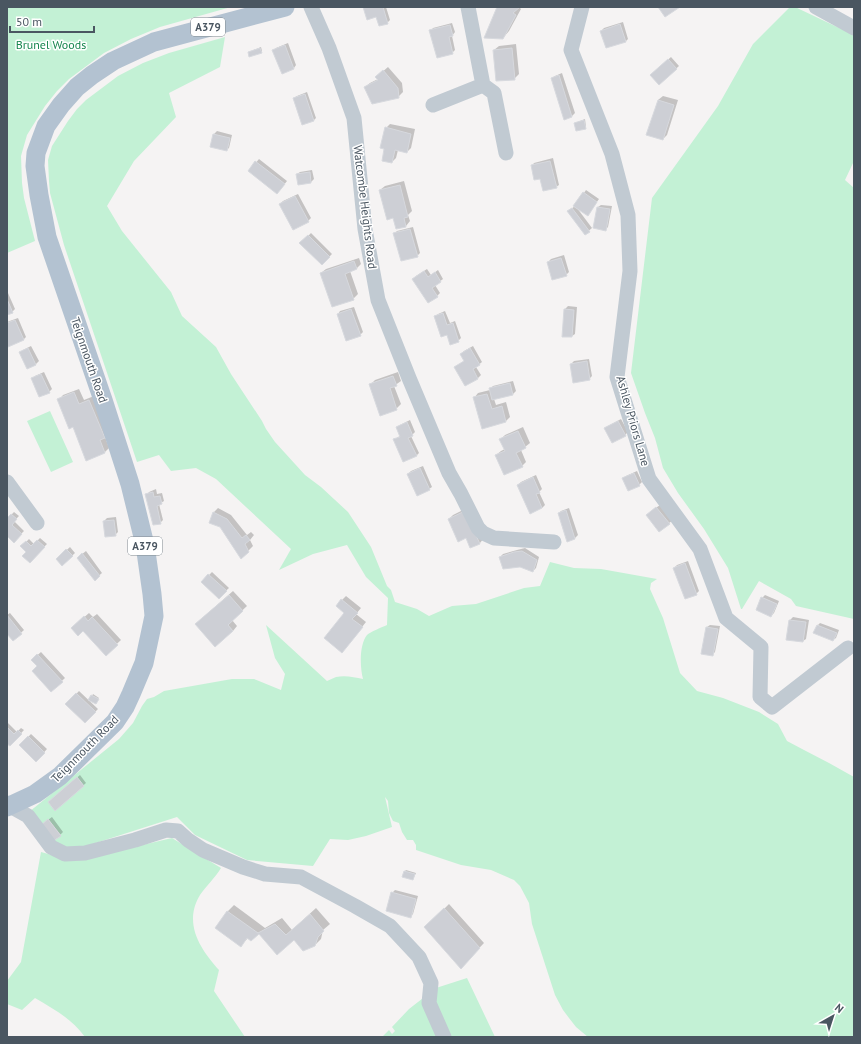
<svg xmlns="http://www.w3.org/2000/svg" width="861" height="1044" font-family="'PT Sans',sans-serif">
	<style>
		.green { fill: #c3f1d5; fill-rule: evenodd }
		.shadow { fill: #0003 }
		.building { fill: #cdcfd5; stroke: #d7d9de }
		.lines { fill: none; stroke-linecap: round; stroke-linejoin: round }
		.minor { stroke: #c1cad2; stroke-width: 15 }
		.major { stroke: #b3c2d1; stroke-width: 19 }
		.labels { text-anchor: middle; stroke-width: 3; stroke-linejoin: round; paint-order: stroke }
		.shield { fill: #fff; stroke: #808990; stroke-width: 1 }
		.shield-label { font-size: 11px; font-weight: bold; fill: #4a5661 }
		.park-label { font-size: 12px; fill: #17864f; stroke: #fff }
		.street-label { font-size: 12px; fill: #4a5661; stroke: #fff }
	</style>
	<rect width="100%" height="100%" fill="#f5f3f3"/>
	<path class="green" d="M7,7H231L160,27L131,39L104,53L69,79L57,91L45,106L27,135L21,156L22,183L24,198L35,241L7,253Z
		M790,7H795L854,35V161L845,180L854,188V619L796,606L791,599L759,581L742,609H741L728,568L704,529L678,493L663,468L655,438L645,413L631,373L652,198L718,106L753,44Z
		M225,37L220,67L169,93L176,117L134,161L107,206L122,231L171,292L182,316L216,347L231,374L262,421L266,429L275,442L305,475L321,487L348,512L371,547L387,586L391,590L395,602L417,609L429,616L452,606L476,604L524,588L540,586L550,562L574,568L601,569L657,579L651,583L650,589L663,618L680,673L697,691L723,698L759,712L778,724L787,741L804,750L829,763L854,777V1037H588L576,1027L569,1018L563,1010L555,995L532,924L529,903L520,886L514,880L491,870L461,865L416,850V845L413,840H407L402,832L399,823L393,821L389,813L388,801L385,797L392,827L366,836L348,840L330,839L313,866L247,860L195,835L177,817L80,848H60L54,845L29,812L119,739L133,723L142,706L147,699L154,697L164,691L232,679H254L281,690L285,674L275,658L266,625L327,681C330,680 333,678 336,677C345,675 354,677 363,679C360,668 359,645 367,635C370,632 382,627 387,625L388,598L366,577L347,545L313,554L279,570L291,549L216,479L196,468L171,471L159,455L137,462L64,245L50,193L49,181L48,160L52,146L68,121L77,109L86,100L118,76L143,63L169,53ZM77,778L84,786L55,810L48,802ZM48,819L61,835L53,841L41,825Z
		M50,411L73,462L51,472L27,421Z
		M172,838L221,868C215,878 206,886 200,895C183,923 200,949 219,970L214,991L245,1037H85C71,1018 55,1010 35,998L22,1010L7,1004V981L21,962L41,852L74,861Z
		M467,978L495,1037H382L389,1030L392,1034L395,1031L392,1027L409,1009L436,988Z"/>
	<path class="shadow" d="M364,7H386L390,20L387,23Z
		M498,7H519L521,9L509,31L503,38Z
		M623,22L628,39L625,42L601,31L604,28Z
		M452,23L455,32L452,36L455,50L452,53L431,31L433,28Z
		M288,43L296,65L294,68L274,51L276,48Z
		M516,44L519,74L514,79L494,50L499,46Z
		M261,47L262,51L261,52H249Z
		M671,57L679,66L659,84L651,75Z
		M388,67L402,83L403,92L398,97L365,87L370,83L378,79L381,73Z
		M562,73L575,113L572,116L564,118L552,78L555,76Z
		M307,92L316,118L313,121L294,98L297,96Z
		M663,96L678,100L667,135L663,139L658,100Z
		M585,119L586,127L585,128L575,123Z
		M390,124L415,129L411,148L407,152L398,150L396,158L392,162L386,148V128Z
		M217,131L232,135L229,148L226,150L214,134Z
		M553,158L559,185L556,187L541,178L532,166L534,163Z
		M259,159L287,181L280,190L249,171Z
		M312,170L314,179L311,182L299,184L297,174L300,172Z
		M404,181L412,211L408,215L410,221L406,226L394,217L380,190L385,186Z
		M586,190L599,199L590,212L577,208L592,228L585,234L571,209L575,206Z
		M298,194L311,218L308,221L280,204L283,201Z
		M601,205L612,206L608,227L606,229L598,207Z
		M413,227L420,253L417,256L395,233L397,231Z
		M311,233L332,254L322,264L301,243Z
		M564,255L569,272L566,275L548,262L551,259Z
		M359,258L361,264L356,269L350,271L358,294L353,299L321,273L326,269Z
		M427,269L431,275L438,270L443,279L435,285L440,293L437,296L416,276Z
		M7,293H8L15,309L12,312L7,314Z
		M568,306L577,307L575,334L572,336L565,309Z
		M354,307L363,332L360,335L338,314L340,311Z
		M445,311L450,323L455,321L461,338L458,341L448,334L435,317L438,314Z
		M18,318L26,337L23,340L7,342V322Z
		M31,346L39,361L36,364L27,368L20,353L23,350Z
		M473,346L482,362L476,367L481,375L478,378L465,385L455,367L465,361L461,354L464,351Z
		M589,359L592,376L589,379L571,364L574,361Z
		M44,372L52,389L49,392L33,379L35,376Z
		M398,372L401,381L394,386L401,404L396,409L370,385L375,380Z
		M513,381L516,391L513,394L494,399L496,405L506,402L510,417L506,421L474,398L478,393L490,390V389L493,386Z
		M79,389L84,400L94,396L109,433L105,437L109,448L105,452L87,459L73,426L59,400L63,395Z
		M621,419L628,432L625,435L612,442L605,428L608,426Z
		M410,420L415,432L411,436L419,453L416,456L394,440L401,435L397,427L400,425Z
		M523,427L530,443L525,447L521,450L526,462L522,466L496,455L501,451L505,449L500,440L505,435Z
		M423,466L432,487L429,489L408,474L411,471Z
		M637,471L642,482L639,485L623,478L626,476Z
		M536,475L542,489L539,492L545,505L542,508L530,513L518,485L521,482Z
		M156,489L157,494L162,493L164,501L159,504L163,520L160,523L147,495L149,492Z
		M660,505L672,521L669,523L650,512Z
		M469,507L484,538L480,543L471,547L466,537L449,519L453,515Z
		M218,508L231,515L247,535L251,532L254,535L250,540L253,546L242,557L213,513Z
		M569,508L578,535L575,538L568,540L559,513L561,511Z
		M14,512L19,516L14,521L24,531L14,541L7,535V519Z
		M116,517L118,532L115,535L104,521L107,518Z
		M40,538L47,544L30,561L28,552L22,546L29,539L34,544Z
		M70,547L75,553L62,565L57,559Z
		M525,548L539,557L536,568L533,571L520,566L500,557L503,554L517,550Z
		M86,551L102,573L95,579L81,555Z
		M688,561L699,591L696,594L674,568L677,565Z
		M212,572L229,588L219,597L202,582Z
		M233,591L247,606L232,620L237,626L233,631L200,620Z
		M765,595L779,601L774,613L771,616L762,598Z
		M346,596L361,608L356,614L366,622L346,647L345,613L342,600Z
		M10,613L24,630L13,640L7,632V615Z
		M89,613L93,617L97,614L121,640L106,654L83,630L72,628Z
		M793,617L809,620L806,639L803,641L790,620Z
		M820,623L839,630L836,638L833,640L818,625Z
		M710,625L720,626L715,652L712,655L707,627Z
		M41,652L65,678L51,691L38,666L32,660Z
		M79,691L98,709L85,722L67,704Z
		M93,694L99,698L96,702L90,700Z
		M7,722L17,732L21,728L24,730L10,745L7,742Z
		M31,734L47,749L36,761L20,745Z
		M80,775L86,783L56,809L52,799Z
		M52,817L63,832L60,835L45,822Z
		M406,870L416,873L413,879L405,871Z
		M395,890L418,896L413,914L410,917L392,893Z
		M449,904L484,943L461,967L425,928Z
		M234,905L265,928L282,918L292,930L316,908L330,924L323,930L321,939L315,945L294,939L259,933L248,938L241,945L216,927L228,911Z"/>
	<path class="building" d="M363,7H383L388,24L379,26L376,17L367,20Z
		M497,7H520L513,13L516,15L503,39L484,38Z
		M658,7H680L665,17Z
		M620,24L626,42L606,48L600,31Z
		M450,25L453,36L449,37L453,54L437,58L429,30Z
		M285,45L294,69L282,74L272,50Z
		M260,48L262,53L249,57L248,52Z
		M512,48L515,80L496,81L493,50Z
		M668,59L677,69L659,85L650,75Z
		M383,70L398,88L399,98L372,104L364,87L378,80L375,77Z
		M559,75L572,117L564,120L551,78Z
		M305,94L314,121L302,125L293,98Z
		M658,100L674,105L663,140L646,135Z
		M584,120L586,129L576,131L574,123Z
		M385,127L411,134L407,153L395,150L392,163L382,161L384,149L380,148Z
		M213,134L230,138L227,151L210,147Z
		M255,161L285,184L277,194L248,171Z
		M550,161L557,188L543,191L540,179L534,180L531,165Z
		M310,172L311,183L298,185L296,174Z
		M400,185L408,217L404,218L406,227L396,229L393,218L387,220L379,190Z
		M583,192L597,202L588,216L573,206Z
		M295,196L309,222L293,230L279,204Z
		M597,207L610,209L606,231L593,228Z
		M572,208L590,232L585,235L567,211Z
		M410,229L418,257L401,261L393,233Z
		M308,235L330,257L322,265L299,243Z
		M561,258L567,276L552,280L547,262Z
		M354,261L357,269L345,274L354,300L332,307L320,273Z
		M424,271L428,277L435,272L441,282L432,288L438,297L428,303L412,279Z
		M7,299L13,313L7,315Z
		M351,309L361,336L346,341L337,314Z
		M564,309L574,310L572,337H562Z
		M443,313L447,325L453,323L459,342L450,345L447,335L441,337L434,316Z
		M15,320L24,340L8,347L7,345V323Z
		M28,348L36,365L27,369L19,352Z
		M470,348L480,365L473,369L478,379L465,386L454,367L464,361L460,354Z
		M587,361L590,380L573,383L570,364Z
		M41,374L50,393L39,397L31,378Z
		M393,376L397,386L390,388L397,410L380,416L369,384Z
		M510,383L513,395L492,400L489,388Z
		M74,392L79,404L89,400L105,438L100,440L105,453L86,461L73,427L69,429L57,399Z
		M487,394L492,409L502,406L506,422L482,429L473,397Z
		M618,421L626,436L612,443L604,428Z
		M407,422L413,436L408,438L417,456L403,462L393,439L400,437L396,427Z
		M518,431L526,448L516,453L523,467L504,475L495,455L505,451L499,439Z
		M420,468L430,490L417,496L407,474Z
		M634,473L640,486L628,491L622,478Z
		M533,477L540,493L536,494L542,508L530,514L517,485Z
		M153,492L154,497L160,496L162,504L157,506L161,524L153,525L145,494Z
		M656,507L670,524L659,532L646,515Z
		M566,510L575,539L567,542L558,513Z
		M465,511L480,544L470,548L466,538L458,542L448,519Z
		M213,512L227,519L242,538L246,535L250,540L245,544L249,552L241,559L220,527L209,523Z
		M11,514L17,519L12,525L22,534L14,543L7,536V518Z
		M114,520L116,536L105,537L103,521Z
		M37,540L45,547L30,563L22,556L26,552L20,546L26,541L31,546Z
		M66,549L73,556L62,566L56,559Z
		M522,551L537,560L533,572L520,567L503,569L499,557L514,552Z
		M82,553L100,576L95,581L77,558Z
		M685,563L697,595L685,599L673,568Z
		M208,574L227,591L219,599L201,582Z
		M229,595L243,611L228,625L233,631L215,647L195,624Z
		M761,597L777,604L771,617L756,610Z
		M341,599L358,613L352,619L363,627L342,653L324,638L344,613L336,606Z
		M7,615L22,634L13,641L7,634Z
		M84,616L88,621L92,617L118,645L106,656L83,631L78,636L71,628Z
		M789,620L806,622L803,642L786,640Z
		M817,625L837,633L833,641L813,633Z
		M706,627L718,629L713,656L701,654Z
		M37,654L63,682L51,692L32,671L37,666L31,660Z
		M76,693L96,712L85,723L65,704Z
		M91,695L99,699L96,704L88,700Z
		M7,727L14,734L18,730L22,734L10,746L7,744Z
		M28,736L45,753L36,762L19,745Z
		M77,777L84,786L55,811L48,802Z
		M48,819L61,836L53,841L41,825Z
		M404,871L415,874L413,880L402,877Z
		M391,892L416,899L411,918L386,911Z
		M444,908L480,948L461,969L424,927Z
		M227,911L258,933L275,924L286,935L310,914L324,931L318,937L315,946L303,951L294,940L277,955L259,934L251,941L247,938L241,947L215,928Z"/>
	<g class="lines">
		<path class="minor" d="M311,7L329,48L354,118L365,229L378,300L409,378L449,473L461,494L478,528L483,533L494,538L554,542
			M468,7L483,85L494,93L506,153
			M582,7L571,50L612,154L628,215L630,271L617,377L649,479L700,549L726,618L761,647L760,697L772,707L848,648
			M816,7L854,28
			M433,105L483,85
			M7,482L37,523
			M7,803L10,806L28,816L51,847L65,854L85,853L135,840L166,830L178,831L188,840L203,850L243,867L265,874L301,877L355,906L390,926L419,957L431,983L429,1003L444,1037"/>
		<path class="major" d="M7,807L35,794L60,776L115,722L125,707L131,694L144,663L154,616L152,594L145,545L130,484L103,400L47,237L39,195L35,166L36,153L46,126L61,105L77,87L92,75L113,61L154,42L285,7"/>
	</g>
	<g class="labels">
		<g class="shield">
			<rect x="191" y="18" width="34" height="18" rx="3"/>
			<rect x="128" y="537" width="34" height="18" rx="3"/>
		</g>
		<g class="shield-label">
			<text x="208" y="31">A379</text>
			<text x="145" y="550">A379</text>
		</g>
		<g class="park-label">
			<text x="51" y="49">Brunel Woods</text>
		</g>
		<g class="street-label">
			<text transform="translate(365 207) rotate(83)" y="4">Watcombe Heights Road</text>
			<text transform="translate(89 360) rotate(71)" y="4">Teignmouth Road</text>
			<text transform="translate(633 421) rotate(74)" y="4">Ashley Priors Lane</text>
			<text transform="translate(85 749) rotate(-45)" y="4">Teignmouth Road</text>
		</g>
	</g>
	<rect width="861" height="1044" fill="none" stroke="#4a5661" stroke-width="16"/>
	<g transform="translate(833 1016) rotate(39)" stroke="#ffffff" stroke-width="3" paint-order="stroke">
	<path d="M0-3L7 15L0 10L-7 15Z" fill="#4a5661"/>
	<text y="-6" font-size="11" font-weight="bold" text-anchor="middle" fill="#4a5661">N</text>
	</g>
	<path d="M10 26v6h84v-6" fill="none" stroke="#4a5661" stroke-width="2"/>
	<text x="16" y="26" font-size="12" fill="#4a5661" stroke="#ffffff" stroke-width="3" paint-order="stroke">50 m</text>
</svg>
